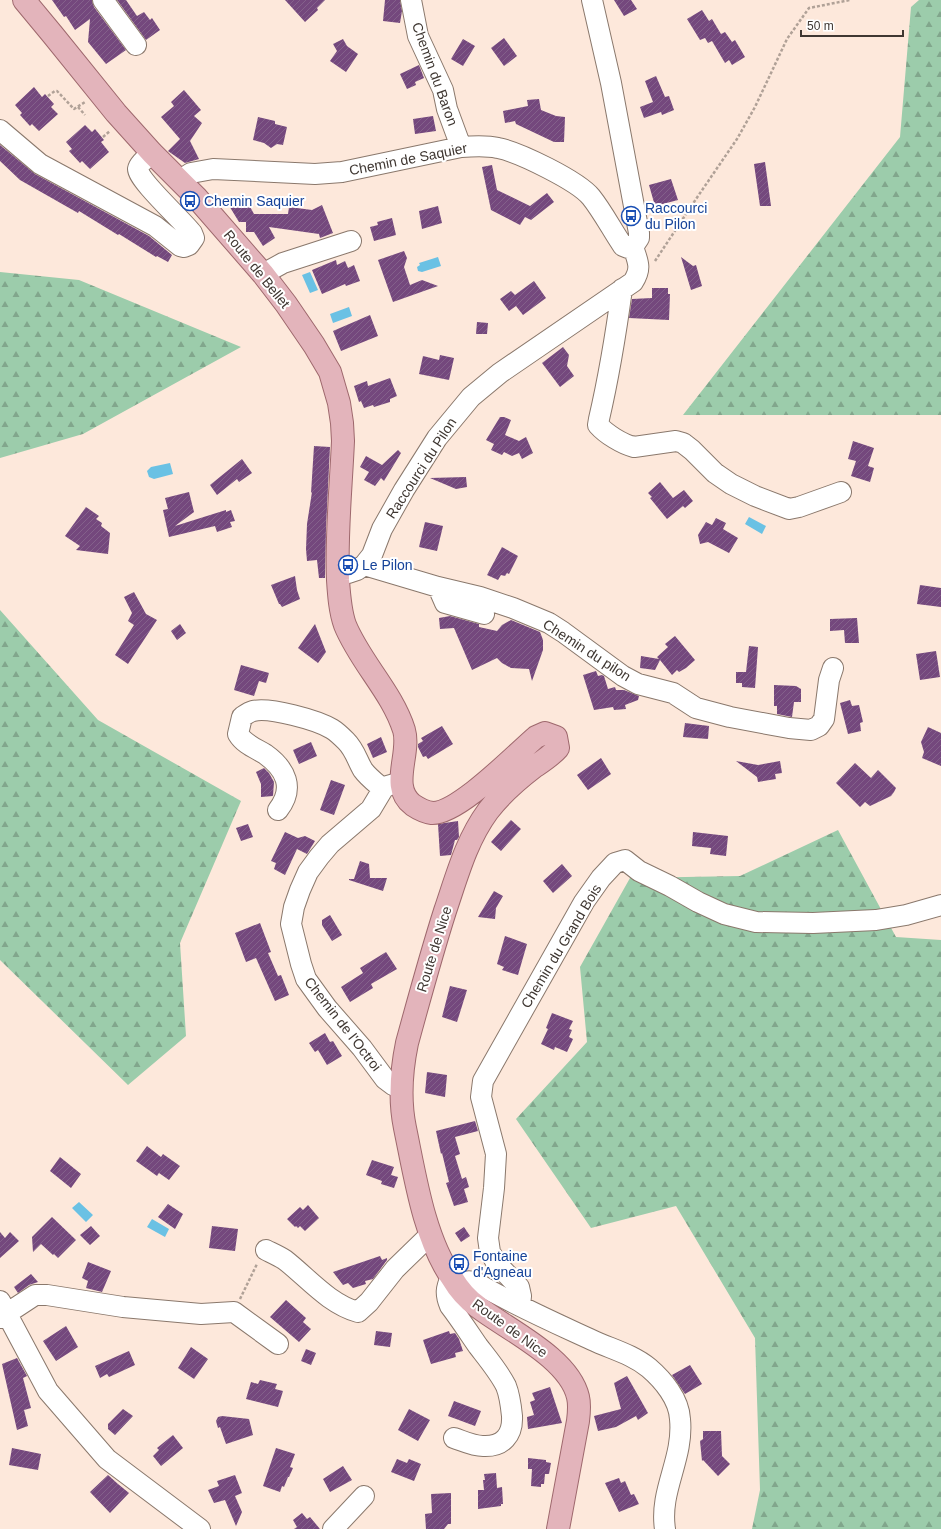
<svg xmlns="http://www.w3.org/2000/svg" width="941" height="1529" font-family="Arial,sans-serif">
	<style>
		.forest { fill: url(#forest-firs) }
		.water { fill: #6ac1e4 }
		.building { fill: url(#building-hatch) }
		.lines { fill: none; stroke-linecap: round; stroke-linejoin: round }
		.minor-casing { stroke: #8a786c; stroke-width: 22 }
		.major-casing { stroke: #9e686d; stroke-width: 24 }
		.path { stroke: #b0a197; stroke-width: 2.5; stroke-dasharray: 3 2; stroke-linecap: butt }
		.minor { stroke: #fff; stroke-width: 20 }
		.major { stroke: #e3b4bb; stroke-width: 22 }
		.labels { text-anchor: middle; stroke-width: 4; stroke-linejoin: round; paint-order: stroke }
		.street-label { font-size: 14px; fill: #3f3732; stroke: #fff }
		.transit-label { font-size: 14px; fill: #164399; stroke: #fff; text-anchor: start }
	</style>
	<defs>
		<pattern id="forest-firs" width="22" height="20" patternUnits="userSpaceOnUse"><rect width="22" height="20" fill="#9cccab"/><path d="M5 1l3.5 6h-7zM16 11l3.5 6h-7z" fill="#81a68c"/></pattern>
		<pattern id="building-hatch" width="6" height="6" patternUnits="userSpaceOnUse"><rect width="6" height="6" fill="#74487d"/><path d="M-1 1l2-2M0 6l6-6M5 7l2-2" fill="none" stroke="#84618b"/></pattern>
	</defs>
	<rect width="100%" height="100%" fill="#fde8db"/>
	<path class="forest" d="M919,0H941V415H683L900,137L911,7Z
		M0,272L79,280L241,347L83,434L0,458Z
		M0,610L98,720L241,801L180,943L186,1036L128,1085L0,960Z
		M838,830L896,937L941,940V1529H752L760,1490L755,1338L676,1206L591,1228L516,1119L587,1042L580,967L630,878L740,876Z"/>
	<path class="water" d="M438,257L441,266L422,272L418,271L417,267L420,265L419,263Z
		M310,272L318,290L310,293L302,275Z
		M349,307L352,316L333,323L330,314Z
		M170,463L173,474L154,479L149,477L147,471L151,467Z
		M749,517L766,526L762,534L745,524Z
		M79,1202L93,1215L86,1222L72,1208Z
		M152,1219L169,1229L165,1237L147,1227Z"/>
	<path class="building" d="M52,0H92L94,7L126,50L106,64L88,42L90,19L75,30L66,16L64,17Z
		M117,0H126L137,16L144,12L150,20L152,18L160,30L146,40Z
		M285,0H325L317,8L318,10L305,22Z
		M385,0H400L402,11L400,23L383,21Z
		M614,0H631L637,9L624,16Z
		M702,10L709,21L712,19L721,34L725,32L732,42L735,40L745,57L732,65L729,60L725,63L712,41L708,43L705,38L700,40L687,19Z
		M504,38L517,56L504,66L491,48Z
		M343,39L347,46L358,54L346,72L330,61L337,51L333,44Z
		M463,39L475,46L463,66L451,59Z
		M419,65L424,78L415,82L416,85L407,89L400,74Z
		M656,76L665,97L669,96L674,110L662,115L661,112L644,118L640,107L653,102L645,81Z
		M34,87L42,97L45,94L54,104L51,107L58,114L39,131L32,124L30,126L20,115L22,113L15,105Z
		M184,90L201,110L194,116L202,123L190,141L199,159L185,163L168,151L180,139L161,117L174,106L171,102Z
		M539,99L541,110L556,116L565,117L564,142H554L516,124L515,121L505,123L503,111L528,106L527,100Z
		M433,116L436,131L415,134L413,119Z
		M258,117L275,121V124L287,127L283,145L277,144L271,148L264,143L253,140Z
		M85,125L92,132L95,129L104,140L101,142L109,152L90,169L82,161L80,163L69,151L72,149L66,142Z
		M0,145L35,174L149,236L172,255L168,262L157,256L156,257L119,234L118,235L79,211L78,213L20,180L0,161Z
		M765,162L771,206H760L754,164Z
		M492,165L497,190L530,206L547,193L554,202L531,220L525,217L520,225L491,210L482,167Z
		M671,179L678,200L655,206L649,185Z
		M243,194L254,214H288L289,207L312,210L322,205L333,233L320,238L319,234L269,227L275,238L263,246L254,232H246V222H239L228,204Z
		M438,206L442,223L422,229L419,211Z
		M392,218L396,235L374,241L370,227L378,225L377,222Z
		M404,251L407,258L404,267L410,285L422,280L438,286L393,302L378,260Z
		M681,257L693,266L696,265L702,286L691,290Z
		M336,260L337,265L345,261L348,268L354,265L360,281L346,286L345,284L322,294L312,270Z
		M534,281L546,298L523,315L516,306L509,311L500,299L511,291L515,295Z
		M652,288H668V294H670L669,320L629,318L632,299L652,298Z
		M370,315L378,336L341,351L333,331Z
		M477,322L488,323L487,334H476Z
		M563,347L569,355L567,366L574,376L560,387L542,363Z
		M440,355L454,358L449,380L419,374L423,356L439,360Z
		M390,378L397,396L390,399V402L374,407L373,405L364,408L361,401L359,402L354,386L367,381L368,386Z
		M500,417H504L511,420L505,435L519,441L526,437L533,453L522,459L519,453L512,456L504,452L502,455L491,450L494,444L486,440Z
		M853,441L874,448L868,466L874,468L870,482L851,476L856,461L848,459Z
		M314,446L330,447L326,528L325,578H319L317,560L307,561L306,549L307,524L312,492L311,493Z
		M398,450L401,453L384,481L381,478L375,486L364,480L369,472L360,467L366,456L382,465Z
		M242,459L252,473L239,482L237,479L217,495L210,485Z
		M466,477L467,487L456,489L430,478Z
		M660,482L673,498L684,490L693,501L685,508L683,506L667,519L650,498L652,497L648,493Z
		M189,492L194,512L175,526L226,510V512L231,510L235,521L230,522L232,527L217,532L215,526L169,537L163,510L168,509L165,498Z
		M86,507L99,516L96,519L102,523L101,526L110,533L108,554L76,550L80,546L65,536Z
		M716,518L726,523L723,529L738,538L729,553L708,542L700,544L698,535L706,522L712,525Z
		M425,522L443,526L437,551L419,547Z
		M502,547L518,556L509,574L507,573L505,576L501,575L498,580L487,575Z
		M295,576L297,590L300,599L282,607L280,604H279L271,585Z
		M920,585L941,588V607L917,604Z
		M134,592L146,614L157,620L128,664L115,655L134,625L128,621L132,613L124,597Z
		M450,616L479,624V627L497,631L502,625L511,620L540,632L543,640V650L532,681L529,669L511,668L502,663L497,658L472,670L454,628L440,629L439,618Z
		M857,618L859,643H845L844,630L830,631V619Z
		M180,624L186,633L177,640L171,631Z
		M315,624L326,652L318,663L298,648Z
		M675,636L695,660L686,668L679,672L677,670L672,675L660,660L655,670L640,668L641,656L659,659L657,657L668,647L665,644Z
		M749,646L758,647L755,688L742,687V683H736V672H746Z
		M936,651L940,677L920,680L916,654Z
		M241,665L269,673L266,683L259,681L254,696L234,690Z
		M596,671L598,676L602,675L604,676L608,689L615,687L616,690H624L639,696L638,700L625,705L626,709L614,710L613,707L594,710L583,675Z
		M774,685L796,686L801,689V702H794L792,717L777,714V706H774Z
		M850,700L852,706L859,705L863,722L860,723L861,731L848,734L840,703Z
		M685,723L709,726L708,739L683,737Z
		M442,726L453,744L428,759L426,756L423,757L418,747V744L423,741L421,738Z
		M928,727L941,733V766L922,758L924,752L921,742Z
		M381,737L387,752L373,758L367,744Z
		M311,742L317,756L299,764L293,750Z
		M601,758L611,774L588,790L577,775Z
		M736,761L758,765L780,761L782,773L775,774L776,779L758,782L757,777Z
		M855,763L871,778L878,770L896,788L894,792L891,796L870,806L865,802L860,807L836,783Z
		M264,768L269,773L274,782L273,796L261,797V784L256,772Z
		M331,780L345,785L334,815L320,810Z
		M511,820L521,829L501,851L491,842Z
		M458,821L459,837L457,840H455L451,855L440,856L438,824Z
		M248,824L253,837L241,841L236,828Z
		M285,832L298,838L305,836L315,841L307,854L297,849L285,875L274,869L276,863L271,861Z
		M693,832L728,836L726,856L710,854L711,848L692,846Z
		M360,861L369,864L370,878H387L383,891L349,880V879H354Z
		M562,864L572,876L553,893L543,881Z
		M494,891L503,896L496,908L495,919L478,917Z
		M330,915L342,935L332,941L322,925V920Z
		M260,923L271,952L268,953L278,976L281,975L289,995L275,1001L256,958L246,962L235,933Z
		M505,936L527,944L518,975L502,970L504,967L497,964Z
		M386,952L397,969L371,984L373,988L350,1002L341,987L363,973L360,968Z
		M450,986L467,990L457,1022L442,1017Z
		M552,1013L573,1021L569,1029L572,1030L569,1037L573,1039L567,1052L555,1047L554,1050L541,1044L548,1029L546,1028Z
		M325,1033L330,1042L333,1041L342,1056L327,1065L318,1050L315,1052L309,1043Z
		M427,1072L447,1075L445,1097L425,1093Z
		M475,1121L478,1131L455,1137L460,1154L455,1156L462,1179L466,1177L469,1187L464,1189L468,1202L454,1206L446,1183L449,1182L442,1153L441,1154L436,1131Z
		M147,1146L161,1157L163,1154L180,1166L169,1180L159,1173L157,1176L136,1161Z
		M60,1157L81,1174L71,1188L50,1171Z
		M372,1160L394,1167L391,1175L398,1177L394,1188L381,1184L382,1181L366,1175Z
		M168,1204L183,1214L175,1229L158,1217Z
		M308,1205L319,1218L305,1231L300,1226L298,1228L296,1226L295,1227L287,1219L300,1207L303,1210Z
		M52,1217L76,1240L58,1258L54,1254L53,1255L41,1244L33,1252L32,1237Z
		M91,1226L100,1236L90,1245L80,1235Z
		M212,1226L238,1229L235,1251L209,1248Z
		M464,1227L470,1236L461,1242L455,1233Z
		M0,1232L5,1238L10,1232L19,1241L0,1258Z
		M380,1256L382,1260L387,1258V1260L373,1279L365,1281L366,1284L353,1288L348,1283L343,1285L333,1272Z
		M88,1262L111,1271L102,1292L86,1288L88,1281L82,1278Z
		M31,1274L38,1282L29,1285L18,1293L14,1287Z
		M286,1300L306,1318L303,1322L311,1329L299,1342L270,1317Z
		M66,1326L78,1347L56,1361L43,1341Z
		M376,1331L392,1333L390,1347L374,1345Z
		M449,1331L450,1334L455,1333L459,1339L463,1351L455,1353L456,1357L431,1364L423,1340Z
		M191,1347L208,1359L194,1379L178,1368Z
		M306,1349L316,1353L311,1365L301,1361Z
		M129,1351L135,1365L109,1377L107,1374L100,1378L95,1366Z
		M17,1358L27,1376L23,1378L31,1408L24,1410L28,1426L17,1430L2,1364Z
		M690,1365L702,1384L685,1394L672,1375Z
		M627,1376L648,1413L638,1420L636,1416L616,1427L598,1431L594,1416L621,1409L614,1383Z
		M260,1380L277,1384L275,1389L283,1391L278,1407L246,1399L251,1382L258,1384Z
		M550,1387L562,1423L528,1429L527,1417L534,1415L530,1402L535,1400L532,1393Z
		M454,1401L481,1411L475,1426L448,1416Z
		M123,1409L133,1416L115,1435L108,1429V1424Z
		M409,1409L430,1420L418,1441L398,1430Z
		M222,1416L249,1419L253,1435L226,1444L220,1427L218,1428L216,1421L218,1417Z
		M703,1431H721L722,1456L730,1464L718,1476L703,1460L702,1461L700,1441L703,1439Z
		M173,1435L183,1448L161,1466L153,1456L159,1450L157,1448Z
		M12,1448L41,1454L38,1470L9,1465Z
		M276,1448L295,1454L290,1467L293,1468L289,1477H288L284,1487L282,1486L280,1492L263,1486Z
		M528,1458L546,1460V1462L551,1463L549,1474H545L544,1484H541V1487L531,1486L532,1469H528Z
		M397,1459L407,1463L409,1459L421,1464L414,1481L391,1472Z
		M343,1466L352,1480L330,1492L323,1479Z
		M496,1473L497,1488L502,1487L503,1504H501V1506L478,1509V1490H484L483,1480H485L484,1474Z
		M108,1475L118,1484L129,1493L110,1513L90,1492Z
		M235,1475L242,1493L235,1496L242,1512L236,1526L225,1500L214,1503L208,1490L219,1486L217,1481Z
		M619,1478L621,1483L625,1481L631,1495L634,1494L639,1504L619,1512L605,1483Z
		M451,1493V1524H448L444,1529H426L425,1514L432,1513L431,1494Z
		M302,1513L307,1519L310,1517L320,1529H294L297,1527L293,1520Z"/>
	<g class="lines">
		<g class="minor-casing">
			<path id="minor" d="M103,0L136,45
				M411,0L418,36L443,90L447,109L461,147
				M0,130L40,164L155,226L180,246L184,247L189,245L194,238L192,233C184,222 137,179 138,169C139,163 148,157 152,153
				M180,180L191,173L213,169L315,174L342,172L461,147C473,146 486,145 498,148C519,152 578,181 591,197C603,212 612,230 623,246L628,248L633,247L639,238V233L611,83L592,0
				M263,274L283,263L351,241
				M622,289C616,333 609,376 599,419L598,425C606,434 622,444 634,447L676,441L683,443L692,450L715,473L731,484L755,496L789,509L799,507L841,492
				M364,565L438,587L480,597L513,608L549,623L563,632L623,676L638,684L673,693L696,708L730,717L789,728L811,730L819,726L824,719L829,680L833,668
				M338,574L348,573L357,570L364,565L372,555L382,529L404,490L437,438L471,397L500,373L633,282C642,268 638,262 633,247
				M438,587L445,603L484,614
				M278,810C295,788 286,769 265,754C255,748 244,744 238,734L242,717C245,715 249,712 253,711C270,707 317,720 332,729C337,732 342,737 346,741C355,750 357,760 363,770C368,777 376,783 383,789
				M400,1088L393,1085L385,1079L362,1048L327,1008L306,979L301,964L291,924L294,907L300,890L308,872L319,857L330,844L371,809L383,789L387,786L401,782
				M266,1250C272,1253 279,1256 285,1260C308,1278 329,1304 358,1312L369,1302L395,1269L430,1235
				M451,1277C446,1288 445,1294 450,1306C460,1319 469,1333 478,1346C488,1359 499,1372 506,1386C510,1396 511,1406 512,1416C513,1435 503,1447 483,1446C473,1446 463,1441 454,1438
				M457,1286C464,1281 469,1280 477,1283C514,1305 553,1322 592,1340C611,1349 632,1354 649,1368C663,1380 679,1399 680,1419C684,1459 659,1490 665,1529
				M0,1301L48,1391L107,1459L200,1529
				M520,1306L521,1296L519,1287L497,1264L490,1252L488,1238L494,1188L496,1154L481,1097L483,1081L584,902L601,878L615,863L625,860L639,871L670,886L698,902L724,914L756,922L813,923L876,920L906,915L941,905
				M0,1318L35,1295H47L123,1307L201,1314L234,1312L278,1344
				M333,1529L364,1496"/>
		</g>
		<g class="major-casing">
			<path id="major" d="M24,0L53,35L116,113L152,153L196,197L263,274L286,304L314,345L330,372L339,403L342,423L343,441C341,487 336,534 338,580C339,595 340,611 345,625C360,662 392,692 404,730C411,754 389,787 413,805C419,809 425,812 432,813C458,814 515,755 536,737L545,733L556,737L558,748C551,756 543,761 534,767C517,780 501,794 488,811C466,841 457,876 445,911C431,955 419,999 407,1043C401,1072 399,1099 405,1128C415,1176 424,1238 452,1278C459,1290 467,1299 478,1307C508,1330 569,1358 578,1397C580,1405 579,1413 578,1421L558,1529"/>
		</g>
		<path class="path" d="M48,96L55,91H57L74,109L85,102
			M78,107L85,115
			M103,137L110,131
			M655,261L696,199L737,139L755,107L787,39L809,8L850,0
			M240,1299L257,1264"/>
		<use href="#minor" class="minor"/>
		<use href="#major" class="major"/>
	</g>
	<defs>
		<g id="bus-ring" transform="scale(1)"><circle r="9.5" fill="#fff" stroke="#1a4fb4" stroke-width="1.5"/><path d="M-5-6H5V4H4V6H2V4H-2V6H-4V4H-5ZM-3.5-4V0h7V-4ZM-3.5 1.2v1.5H-2V1.2ZM2 1.2v1.5H3.5V1.2Z" fill="#1a4fb4"/></g>
	</defs>
	<g fill-rule="evenodd">
		<use href="#bus-ring" x="190" y="201"/>
		<use href="#bus-ring" x="631" y="216"/>
		<use href="#bus-ring" x="348" y="565"/>
		<use href="#bus-ring" x="459" y="1264"/>
	</g>
	<g class="labels">
		<g class="street-label">
			<text transform="translate(435 74) rotate(70)" y="5">Chemin du Baron</text>
			<text transform="translate(408 159) rotate(-11)" y="5">Chemin de Saquier</text>
			<text transform="translate(257 269) rotate(51)" y="5">Route de Bellet</text>
			<text transform="translate(421 468) rotate(-57)" y="5">Raccourci du Pilon</text>
			<text transform="translate(587 650) rotate(33)" y="5">Chemin du pilon</text>
			<text transform="translate(561 946) rotate(-59)" y="5">Chemin du Grand Bois</text>
			<text transform="translate(434 949) rotate(-73)" y="5">Route de Nice</text>
			<text transform="translate(343 1024) rotate(52)" y="5">Chemin de l'Octroi</text>
			<text transform="translate(510 1328) rotate(36)" y="5">Route de Nice</text>
		</g>
		<g class="transit-label">
			<text x="204" y="206">Chemin Saquier</text>
			<text x="645" y="213">Raccourci<tspan x="645" dy="16">du Pilon</tspan></text>
			<text x="362" y="570">Le Pilon</text>
			<text x="473" y="1261">Fontaine<tspan x="473" dy="16">d'Agneau</tspan></text>
		</g>
	</g>
	<path d="M801 30v6h102v-6" fill="none" stroke="#3f3732" stroke-width="2"/>
	<text x="807" y="30" font-size="12" fill="#3f3732" stroke="#ffffff" stroke-width="3" paint-order="stroke">50 m</text>
</svg>
